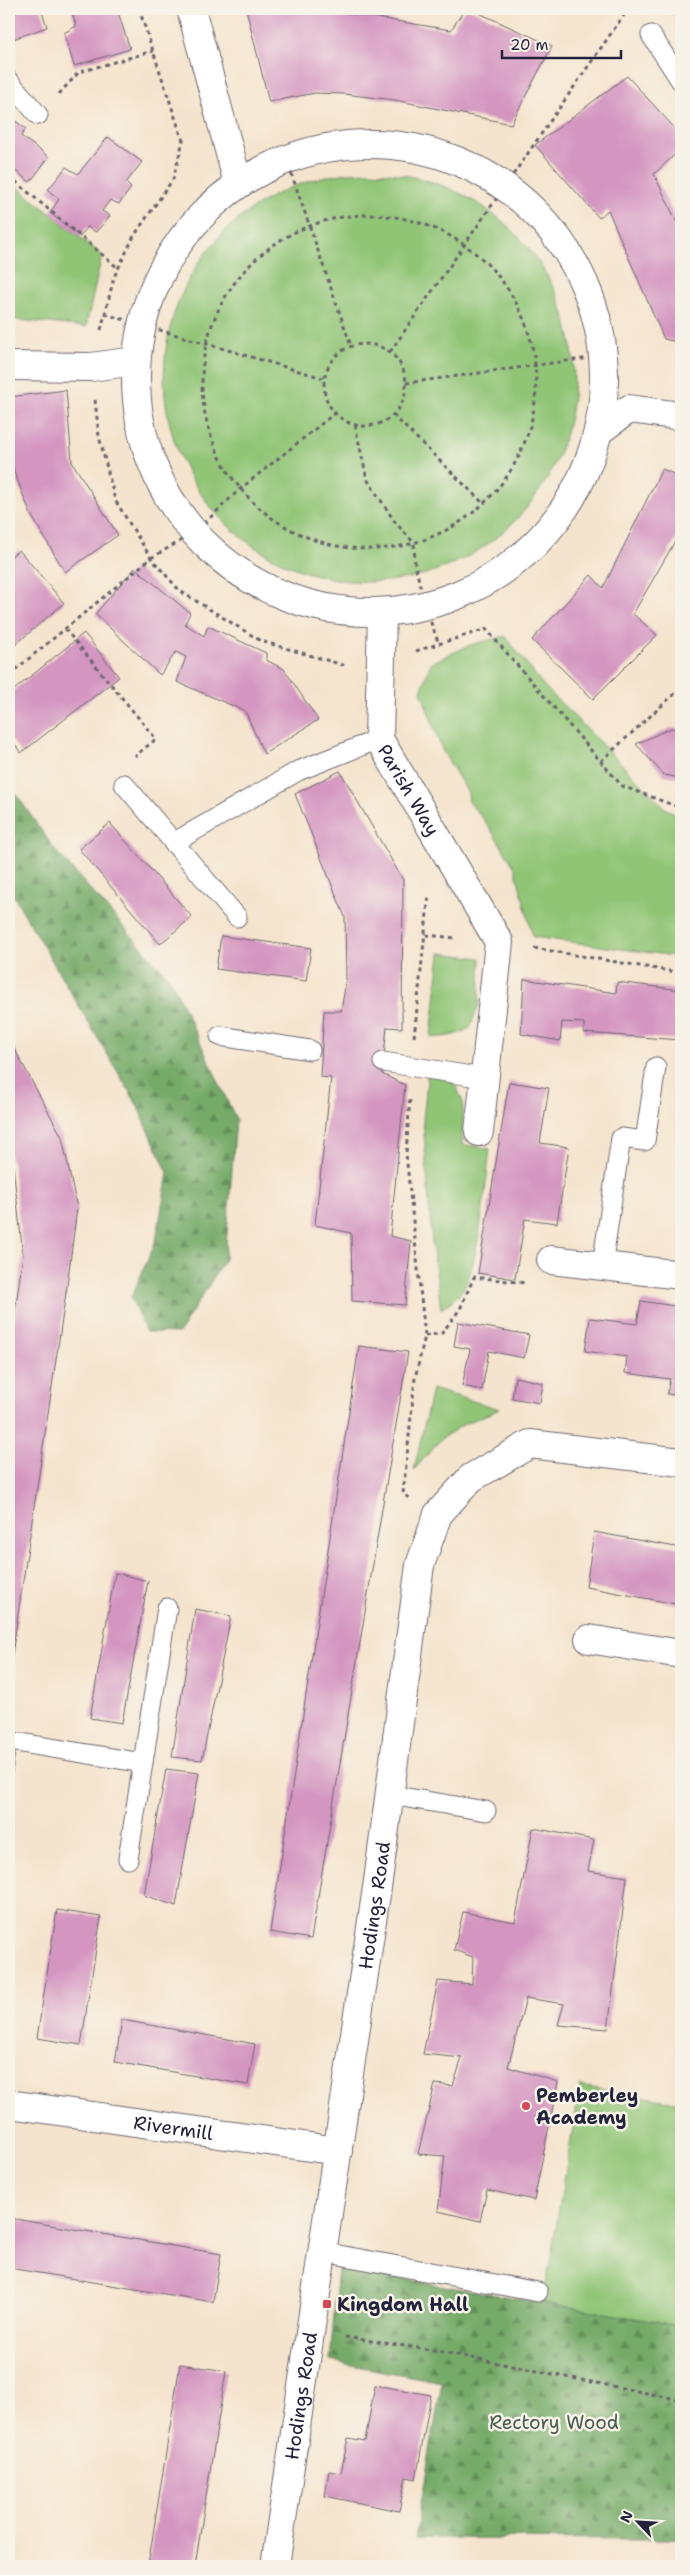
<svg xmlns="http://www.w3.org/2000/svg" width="690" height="2575" font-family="'Shantell Sans',sans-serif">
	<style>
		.green { fill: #90c576; stroke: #597458 }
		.forest { fill: url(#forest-firs); stroke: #4b6651 }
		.building { fill: #d495c1 }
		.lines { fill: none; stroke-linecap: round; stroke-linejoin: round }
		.service-casing { stroke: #6c666e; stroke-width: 21 }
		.minor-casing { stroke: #6c666e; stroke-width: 30 }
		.path { stroke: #6c666e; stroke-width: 3; stroke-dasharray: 4 4; stroke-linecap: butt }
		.service { stroke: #fff; stroke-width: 19 }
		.minor { stroke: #fff; stroke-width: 28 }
		.poi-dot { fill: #d1495b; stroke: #f7f3e8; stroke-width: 2 }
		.labels { text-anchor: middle; stroke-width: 5; stroke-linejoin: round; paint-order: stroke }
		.street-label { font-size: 19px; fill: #22223b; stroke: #f7f3e8 }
		.poi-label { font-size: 19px; font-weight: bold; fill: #22223b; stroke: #f7f3e8; text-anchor: start }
		.park-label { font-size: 19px; fill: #485b50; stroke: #f7f3e8 }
	</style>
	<defs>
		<pattern id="forest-firs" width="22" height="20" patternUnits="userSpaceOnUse" patternTransform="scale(1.25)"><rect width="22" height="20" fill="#74aa67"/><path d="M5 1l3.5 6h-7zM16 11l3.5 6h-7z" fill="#5f8a56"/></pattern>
	</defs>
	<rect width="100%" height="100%" fill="#f7f3e8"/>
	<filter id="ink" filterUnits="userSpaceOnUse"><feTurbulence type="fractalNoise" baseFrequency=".02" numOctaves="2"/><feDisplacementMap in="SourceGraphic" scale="10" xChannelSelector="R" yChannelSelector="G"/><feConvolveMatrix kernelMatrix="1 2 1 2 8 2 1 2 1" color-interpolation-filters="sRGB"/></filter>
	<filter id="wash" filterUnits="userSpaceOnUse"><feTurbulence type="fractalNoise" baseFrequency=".0096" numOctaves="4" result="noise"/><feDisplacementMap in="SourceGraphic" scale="20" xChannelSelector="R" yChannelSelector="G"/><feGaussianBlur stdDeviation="1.12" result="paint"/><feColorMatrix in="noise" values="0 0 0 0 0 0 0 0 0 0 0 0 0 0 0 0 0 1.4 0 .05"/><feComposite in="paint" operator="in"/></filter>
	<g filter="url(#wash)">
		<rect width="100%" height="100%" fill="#f5e4cd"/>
		<path class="green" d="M164 377a205 205 0 1 1 410 0a205 205 0 1 1-410 0Z
			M9,180L102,255L86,327L9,319Z
			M505,636L543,685L666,809L681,816V957L533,937L515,868L488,825L469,802L468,793L442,750L421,691L431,663L470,645Z
			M440,953L481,958L479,1004L470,1028C457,1035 446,1038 431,1037Z
			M428,1070L456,1085L463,1103L462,1144L490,1149C486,1181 479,1267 462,1291C457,1298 447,1304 441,1309L432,1243L423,1121Z
			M432,1389L500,1409L464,1424L441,1439L414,1470Z
			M580,2086L681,2103V2326L543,2303Z"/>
		<path class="forest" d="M9,784L55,850L171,980L236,1119L225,1259L179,1333L146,1332L131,1298L156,1240L168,1173L135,1101L9,888Z
			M338,2268L681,2326V2541L674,2539L415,2538L442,2382L330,2361Z"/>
		<g id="blocks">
			<path class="building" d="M9,9H41L47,27L13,39L9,27Z
				M71,9H117L130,49L74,66L64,33L76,26Z
				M246,9H322L451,30L465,9H470L552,46L511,124L395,100L344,94L315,93L269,102Z
				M627,76L681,135V149L654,174L681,231V343L664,339L608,210L599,218L535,145Z
				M9,116L26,129L21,136L49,157L30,182L9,166Z
				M108,137L142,162L126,183L131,188L119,204L110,200L102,211L110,216L96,232L87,227L80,237L50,213L59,199L48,190L66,167L78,174Z
				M66,390L72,462L118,535L65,572L31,515L14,472L9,446V397Z
				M662,469L681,477V531L633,614L657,635L593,699L532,640L591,575L603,588Z
				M19,550L64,603L9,650V558Z
				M135,568L190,613L185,624L204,636L208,626L266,653V660L284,669L318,720L264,754L245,711L177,682L186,657L176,652L160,675L95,614Z
				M84,633L119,677L21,753L9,736V694Z
				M671,728L681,729V778L664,775L636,744Z
				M340,771L403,880L402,1028L387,1027L382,1074L405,1085L390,1236L411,1241L405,1305L352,1301L351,1233L315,1225L331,1078L320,1077L324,1011H341L346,981L345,917L295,794Z
				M110,823L192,917L160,944L79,849Z
				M221,936L311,948L306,981L216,969Z
				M524,979L616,993L617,982L681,990V1040L584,1033V1023L562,1022L560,1041L521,1034Z
				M9,1039L62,1137L77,1208L67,1286L10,1668L9,1354L23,1255L13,1166L9,1152Z
				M509,1082L549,1088L540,1143L569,1147L557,1223L525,1219L515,1279L478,1273Z
				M641,1301L681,1307V1396L667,1394L670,1379L625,1373L627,1357L585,1351L590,1318L637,1324Z
				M458,1322L529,1335L524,1358L489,1351L482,1390L462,1386L470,1349L454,1346Z
				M359,1346L408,1352L311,1939L270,1932Z
				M515,1377L543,1383L540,1403L512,1398Z
				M594,1532L681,1548V1605L586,1587Z
				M115,1573L148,1581L122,1723L90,1718Z
				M195,1609L231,1616L202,1760L172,1757Z
				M9,1750L15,1752L10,1784H9Z
				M166,1769L199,1773L176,1906L144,1895Z
				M533,1828L594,1840L588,1871L627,1877L608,2029L558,2025L564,2004L526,1998L508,2067L558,2082L534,2200L487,2190L480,2221L438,2211L445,2156L418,2154L435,2084L453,2086L462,2058L423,2054L438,1981L472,1984L473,1957L454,1950L463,1912L515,1922Z
				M57,1910L101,1917L81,2045L37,2038Z
				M122,2020L255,2044L248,2085L115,2062Z
				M9,2218L221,2254L213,2302L9,2268Z
				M180,2364L226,2371L195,2566H148Z
				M375,2385L431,2395L416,2479L406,2477L399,2511L325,2496L329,2471L341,2473L348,2438L365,2441Z"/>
		</g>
	</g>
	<g filter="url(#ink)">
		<use href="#blocks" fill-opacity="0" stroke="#6c666e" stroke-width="1"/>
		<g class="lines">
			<g class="service-casing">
				<path id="service" d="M651,35L681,81
					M9,81L38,115
					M124,784L237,917
					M173,843L298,771L379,739
					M220,1036L310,1050
					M383,1062L484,1078
					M602,1266L621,1138L645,1141L656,1067
					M9,1741L143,1763
					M390,1795L486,1811
					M128,1859L167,1608
					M323,2252L538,2292"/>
			</g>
			<g class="minor-casing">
				<g id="minor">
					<path d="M191,9L238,183"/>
					<circle cx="370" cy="378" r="234"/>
					<path d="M9,366L91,367L136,361"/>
					<path d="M600,430L629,409L681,416"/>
					<path id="s1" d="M382,612L379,739L499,942L479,1132"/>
					<path d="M551,1260L681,1275"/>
					<path d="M589,1639L681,1654"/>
					<path id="s2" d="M9,2104L338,2151"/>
					<path id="s3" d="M275,2566L378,1881L420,1565L438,1514L471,1478L530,1444L681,1462"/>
				</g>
			</g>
			<path class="path" d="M59,94L79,72L153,51
				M286,158L351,346
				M9,176L118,268
				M202 382a167 167 0 1 1 334 0a167 167 0 1 1-334 0Z
				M105,314L323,378
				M101,330L114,277L134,236L173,179L183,141L139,9
				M324 385a41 41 0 1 1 82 0a41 41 0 1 1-82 0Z
				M390,352L628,9
				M406,383L604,356
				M95,400L99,436L115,500L151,558L180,591L261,641L343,665L344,669
				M393,415L484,504
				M355,425L367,479L395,522L414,543L415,564L425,607L439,644
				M65,629L156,739L135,756
				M416,651L486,629L622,786L681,808
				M9,675L151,558L194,533L240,489L335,413
				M601,761L681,688
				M426,935L456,938
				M534,948L681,973
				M414,1037L429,894
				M425,1336L442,1333L460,1309L474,1277L525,1283
				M409,1498L403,1494L415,1378L425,1336L406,1154L410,1098
				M345,2337L438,2351L681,2400"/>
			<use href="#service" class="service"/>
			<use href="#minor" class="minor"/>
		</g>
	</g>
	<g class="poi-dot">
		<circle cx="526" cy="2106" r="5"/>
		<rect x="322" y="2299" width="10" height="10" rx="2.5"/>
	</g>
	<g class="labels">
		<g class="street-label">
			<text dy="7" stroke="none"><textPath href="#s1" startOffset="186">Parish Way</textPath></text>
			<text dy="7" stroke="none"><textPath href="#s3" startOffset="668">Hodings Road</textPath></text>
			<text dy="7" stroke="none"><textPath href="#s2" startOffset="166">Rivermill</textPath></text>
			<text dy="7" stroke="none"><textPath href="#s3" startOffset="172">Hodings Road</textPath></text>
		</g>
		<g class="poi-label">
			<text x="536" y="2102">Pemberley<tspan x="536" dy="22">Academy</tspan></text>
			<text x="337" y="2311">Kingdom Hall</text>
		</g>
		<g class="park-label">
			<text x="554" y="2429">Rectory Wood</text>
		</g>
	</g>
	<rect width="690" height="2575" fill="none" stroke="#f7f3e8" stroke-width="30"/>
	<g transform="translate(638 2522) rotate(295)" stroke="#f7f3e8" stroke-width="4" paint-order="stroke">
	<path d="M0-4L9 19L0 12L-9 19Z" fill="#22223b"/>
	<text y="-8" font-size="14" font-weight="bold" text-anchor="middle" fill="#22223b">N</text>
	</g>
	<path d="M502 50v8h119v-8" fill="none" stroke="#22223b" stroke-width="2.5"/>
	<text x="510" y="50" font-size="15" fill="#22223b" stroke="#f7f3e8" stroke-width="4" paint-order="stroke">20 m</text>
</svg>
